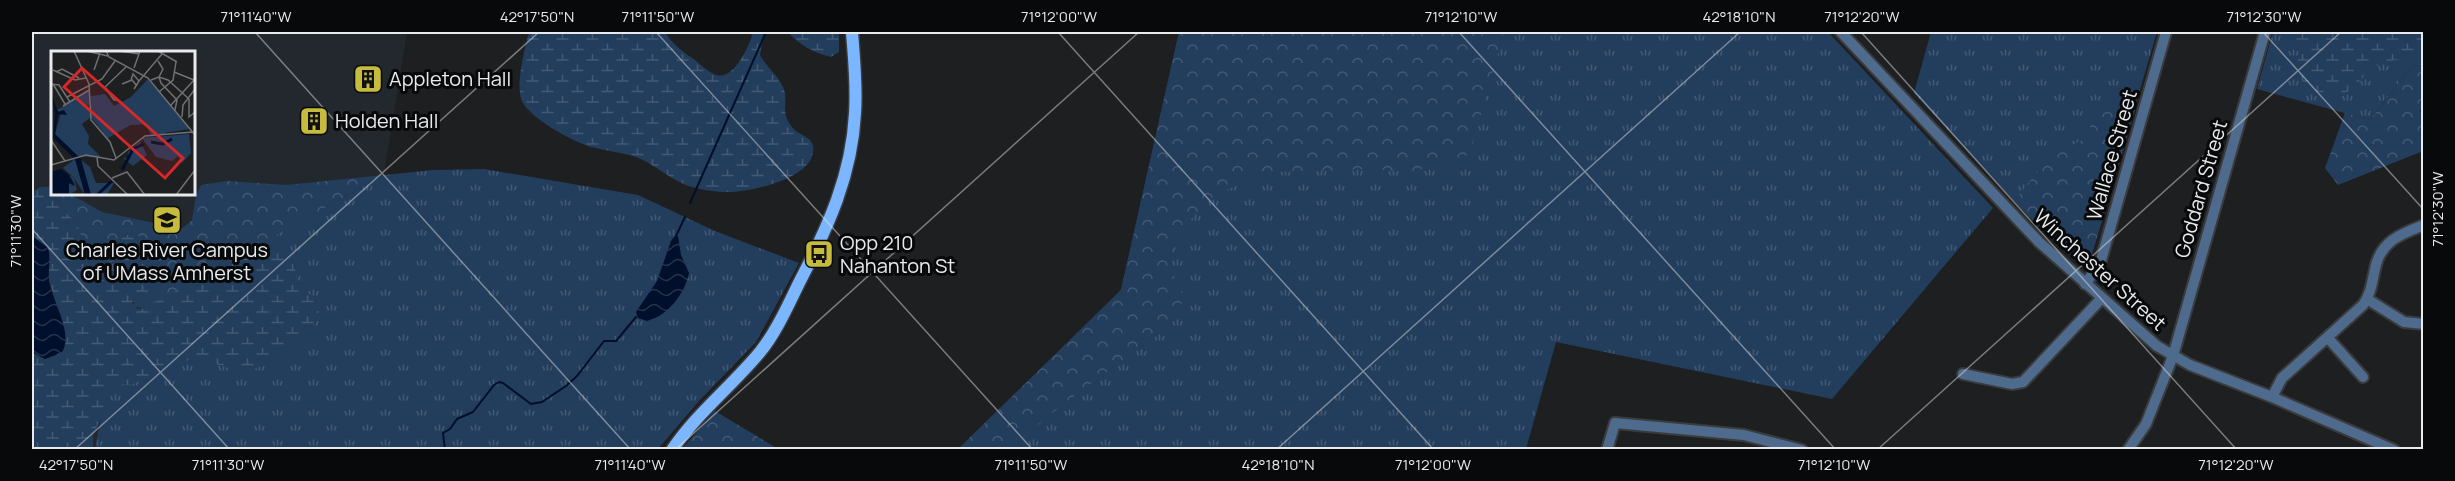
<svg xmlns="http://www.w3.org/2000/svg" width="2455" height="481" font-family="Manrope,sans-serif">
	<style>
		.built { fill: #22282e; fill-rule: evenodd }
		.grass { fill: url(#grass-tufts) }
		.forest { fill: url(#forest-crowns) }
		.wetland { fill: url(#wetland-marsh) }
		.water { fill: url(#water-waves) }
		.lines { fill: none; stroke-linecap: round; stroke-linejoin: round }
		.stream { stroke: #000f2b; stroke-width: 2 }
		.minor-casing { stroke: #3a3b3d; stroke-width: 14 }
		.major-casing { stroke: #3a3b3d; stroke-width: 15 }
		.minor { stroke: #4e6a8c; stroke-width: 10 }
		.major { stroke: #7cb6fe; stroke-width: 12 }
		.ticks { fill: none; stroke: #e9eaec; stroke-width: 1.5; stroke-opacity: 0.45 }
		.labels { text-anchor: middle; stroke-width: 6; stroke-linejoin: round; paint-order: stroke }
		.poi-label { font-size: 20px; fill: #e9eaec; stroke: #08090a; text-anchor: start }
		.street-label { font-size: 20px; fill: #e9eaec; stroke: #08090a }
		.inset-river { fill: none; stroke: #000f2b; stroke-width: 3 }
		.inset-road { fill: none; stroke: #6f7072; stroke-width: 1.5 }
		.view { fill: #d62828; fill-opacity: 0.15; stroke: #d62828; stroke-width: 3 }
		.inset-edge { fill: none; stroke: #e9eaec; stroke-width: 3 }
		.neatline { fill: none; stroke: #e9eaec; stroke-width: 2 }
		.ticks-label { font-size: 15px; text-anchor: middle; fill: #e9eaec }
	</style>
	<defs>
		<pattern id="grass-tufts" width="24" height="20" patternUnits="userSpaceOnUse" patternTransform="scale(1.5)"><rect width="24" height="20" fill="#233d5c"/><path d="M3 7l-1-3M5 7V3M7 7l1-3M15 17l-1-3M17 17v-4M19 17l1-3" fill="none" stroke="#435974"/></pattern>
		<pattern id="forest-crowns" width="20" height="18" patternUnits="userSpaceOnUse" patternTransform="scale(1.5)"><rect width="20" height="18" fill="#233d5c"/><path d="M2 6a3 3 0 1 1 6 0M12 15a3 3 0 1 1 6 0" fill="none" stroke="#435974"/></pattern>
		<pattern id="wetland-marsh" width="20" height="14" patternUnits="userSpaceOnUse" patternTransform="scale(1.5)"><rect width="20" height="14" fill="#233d5c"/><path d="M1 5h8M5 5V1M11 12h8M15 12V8" fill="none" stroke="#435974"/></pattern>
		<pattern id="water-waves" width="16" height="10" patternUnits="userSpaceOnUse" patternTransform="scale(1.5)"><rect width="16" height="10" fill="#000f2b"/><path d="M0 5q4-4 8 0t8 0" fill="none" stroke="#25324a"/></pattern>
	</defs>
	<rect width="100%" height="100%" fill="#1d1f21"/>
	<path class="built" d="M32,32H407L384,175L118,322L95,449L32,431ZM52,52H194V194H52Z"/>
	<path class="grass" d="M1179,32H1828L1993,208L1832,399L1556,342L1526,449L958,450L1121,290Z
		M1931,32H2157L2089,263L2083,265L2079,264L2029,217L1914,93Z
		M2273,32H2423V65L2412,66L2370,120L2257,89Z
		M484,169L638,195L715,231L799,263L756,342L699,401L658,449L32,450V431L95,449L118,322L384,175L433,170Z"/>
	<path class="forest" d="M1179,32H1504L1472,147L1467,155L1453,164L1406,172L1375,169L1277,172L1246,180L1212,198L1188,222L1173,254L1170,269L1184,297L1176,318L1160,333L1061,406L1010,449H958L1121,290Z
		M2423,65V109L2420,110L2423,119V151L2338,185L2325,168L2345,113L2370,120L2412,66Z
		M2127,103L2135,110L2090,261L2088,264L2082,265L2014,201L2036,173L2053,156L2091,135L2090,120L2114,105Z
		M384,175L143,309L134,306L133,300C137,294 144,294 149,289C161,277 167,259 166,244L117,242L116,261L105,263L102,272L95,273L88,261L77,223L68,215L58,200L40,187H52V194H70L102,212L154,223L179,231L192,220L196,195L201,185L227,181L286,185Z
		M715,411L778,449H682Z"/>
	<path class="wetland" d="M529,32H665C672,44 683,52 695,60C701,65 707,71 714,74C732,83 747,50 752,36L751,32H764L760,55C767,68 782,79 785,93C787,107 781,113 792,127C799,137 816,136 813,152C810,179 751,192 728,192C717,192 702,190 692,187C671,181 655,164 636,157C621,152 606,151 591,147C572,141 533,120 523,103C514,89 525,48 529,32Z
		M788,32H839V52L831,57C814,53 799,45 788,32Z
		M2287,32H2423V57C2412,62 2398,58 2386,62C2354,72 2357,108 2315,91C2296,83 2297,64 2299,46Z
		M40,187L58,200L68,215L77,223L88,261L95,273L101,272L105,263L116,261L117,242C135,223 147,247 168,243L171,255C160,263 163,276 155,285C148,294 136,292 132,303L138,309H143L255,247C269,245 291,253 295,269C297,275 296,282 299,287C304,294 317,294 319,305C323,332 272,367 249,370C230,373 211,358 191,359L130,385L107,386L106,407L93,436V449H32L35,435L32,429V352L45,359L57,355L64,331L37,239L32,236V213L34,209L32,192Z"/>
	<path class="water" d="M32,236L48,248C51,259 48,269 49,281C52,301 74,333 62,352L45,359L32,352Z
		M678,236L681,255L689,273C685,293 668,316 647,321L638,318L636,312L657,281L671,241L674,237Z"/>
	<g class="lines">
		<path class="stream" d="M690,203L766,32
			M676,236L685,217
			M445,450L443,433L450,429L457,419L473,412L494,385L499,382L503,383L531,404L542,402L566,386L577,376L604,341H616L636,317"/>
		<g class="minor-casing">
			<path id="minor" d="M1841,32L2039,242L2157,346L2190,365L2272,397L2394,450
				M2085,284L2100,264L2166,32
				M2367,299L2404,322L2424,324
				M2328,338L2363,377
				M1963,374L2012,384L2023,382L2101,299
				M2272,397L2282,378L2363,305C2371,294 2372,282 2375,269C2380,242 2400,234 2424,225
				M1607,450L1615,423L1744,435L1802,450
				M2128,450L2146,424L2173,356L2265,32"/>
		</g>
		<g class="major-casing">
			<path id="major" d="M672,450C697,413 732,386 760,352C777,331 788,305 800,281C828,227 852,175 855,113C857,86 854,59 852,32"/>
		</g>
		<use href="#minor" class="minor"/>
		<use href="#major" class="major"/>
	</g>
	<path class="ticks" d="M255,32L631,450M656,32L1033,450M1058,32L1434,450M1459,32L1836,450M1861,32L2237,450M2263,32L2424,210M32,229L230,450M74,450L539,32M675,450L1139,32M1276,450L1740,32M1877,450L2341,32"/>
	<defs>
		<g id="building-square" transform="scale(1.5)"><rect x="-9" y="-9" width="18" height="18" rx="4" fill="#c6bb3c" stroke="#08090a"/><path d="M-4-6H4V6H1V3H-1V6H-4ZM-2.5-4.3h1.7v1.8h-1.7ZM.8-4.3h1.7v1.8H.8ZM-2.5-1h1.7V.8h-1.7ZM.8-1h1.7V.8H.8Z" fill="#111"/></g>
		<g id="university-square" transform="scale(1.5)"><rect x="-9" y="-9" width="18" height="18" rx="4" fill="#c6bb3c" stroke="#08090a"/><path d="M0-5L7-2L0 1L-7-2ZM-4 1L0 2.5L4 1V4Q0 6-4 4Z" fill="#111"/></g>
		<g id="bus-square" transform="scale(1.5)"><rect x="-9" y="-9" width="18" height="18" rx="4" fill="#c6bb3c" stroke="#08090a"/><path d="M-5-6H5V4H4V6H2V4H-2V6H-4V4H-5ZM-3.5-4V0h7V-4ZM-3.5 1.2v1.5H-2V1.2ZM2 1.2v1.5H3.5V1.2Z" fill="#111"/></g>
	</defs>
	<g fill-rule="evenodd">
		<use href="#building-square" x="368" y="79"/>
		<use href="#building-square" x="314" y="121"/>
		<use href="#university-square" x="167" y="220"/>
		<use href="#bus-square" x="819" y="254"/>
	</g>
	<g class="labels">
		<g class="poi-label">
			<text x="389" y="86">Appleton Hall</text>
			<text x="335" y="128">Holden Hall</text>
			<text x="840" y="250">Opp 210<tspan x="840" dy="23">Nahanton St</tspan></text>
			<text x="167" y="257" text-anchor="middle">Charles River Campus<tspan x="167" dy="23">of UMass Amherst</tspan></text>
		</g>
		<g class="street-label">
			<text transform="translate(2112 155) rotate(-74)" y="7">Wallace Street</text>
			<text transform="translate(2201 189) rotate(-74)" y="7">Goddard Street</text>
			<text transform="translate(2100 270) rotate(42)" y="7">Winchester Street</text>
		</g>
	</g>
	<g transform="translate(51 51)">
		<rect width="144" height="144" fill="#1d1f21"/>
		<path d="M97,28L139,78L100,84L95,73L79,74L57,87L40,66V45L54,43L63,55L80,46ZM38,39L39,53L33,56L39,57V67L31,73L38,85L37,93L51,107L26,105L4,83L10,62L6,59ZM138,83L140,102L131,112L127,105L121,110L105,106L91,87Z" fill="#233d5c"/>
		<path d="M110,65L116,72L112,80L115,83L100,84L95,73L79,74L57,87L40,66L47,73L60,67L72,74L103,70L107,78L112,75Z" fill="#233d5c"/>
		<path d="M89,91L96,104L82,115L72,107H77V101ZM24,108L32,131L34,144L23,127L26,139L18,144V133L20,131L21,135L23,132L18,124L23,127L12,117ZM29,108L39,116L45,132H63L56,144H40Z" fill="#233d5c"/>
		<path d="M0,43L7,61L13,59L16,64L7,63L4,83L30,108L40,144H34L24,108L2,87L4,62ZM10,118L18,124L24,135L18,132V144H0V121Z" fill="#000f2b"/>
		<path class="inset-river" d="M100,91L112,93L121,88M71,119L82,98L93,93M46,144L61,130"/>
		<path class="inset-road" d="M23,0L38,33L40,69L59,91L65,107M35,0L57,5M55,0L58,6L97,27L144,84M69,0L88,3M107,0L126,11M107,10L112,18L108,26L110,32L126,49L124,59M83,17L89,0M2,19L24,29L35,27M43,19L49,2M5,21L11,18L28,27M123,21L143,29M80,29L82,23L88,30L83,38M100,29L108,26L117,29L138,48V66L144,61M88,30L111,3M76,31L71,33L81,29L86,35M0,33L8,34L19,51M2,33L14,53M108,41L122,29L125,11M16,46L51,28L64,10M66,49H63L54,36L75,16M120,54L144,28M12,55L38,39M131,66L132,54L144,38M0,89L14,110M46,106L47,115L77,144M0,114L35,104L63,109L94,85L142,81M61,127L76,121L94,144M125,144L144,119"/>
		<path class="view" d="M31,17L132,107L114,127L13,36Z"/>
		<rect width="144" height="144" class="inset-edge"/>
	</g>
	<rect width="2455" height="481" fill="none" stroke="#08090a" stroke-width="66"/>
	<rect x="33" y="33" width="2389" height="415" class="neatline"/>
	<g class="ticks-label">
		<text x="256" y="22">71°11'40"W</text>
		<text x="537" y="22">42°17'50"N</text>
		<text x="658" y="22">71°11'50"W</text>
		<text x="1059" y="22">71°12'00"W</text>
		<text x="1461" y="22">71°12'10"W</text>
		<text x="1739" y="22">42°18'10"N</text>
		<text x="1862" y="22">71°12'20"W</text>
		<text x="2264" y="22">71°12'30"W</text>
		<text transform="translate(2438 209) rotate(-90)" y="5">71°12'30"W</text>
		<text transform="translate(16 231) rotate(-90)" y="5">71°11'30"W</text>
		<text x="76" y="470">42°17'50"N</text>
		<text x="228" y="470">71°11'30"W</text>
		<text x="630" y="470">71°11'40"W</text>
		<text x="1031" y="470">71°11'50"W</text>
		<text x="1278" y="470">42°18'10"N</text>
		<text x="1433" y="470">71°12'00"W</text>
		<text x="1834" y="470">71°12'10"W</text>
		<text x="2236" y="470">71°12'20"W</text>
	</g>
</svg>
